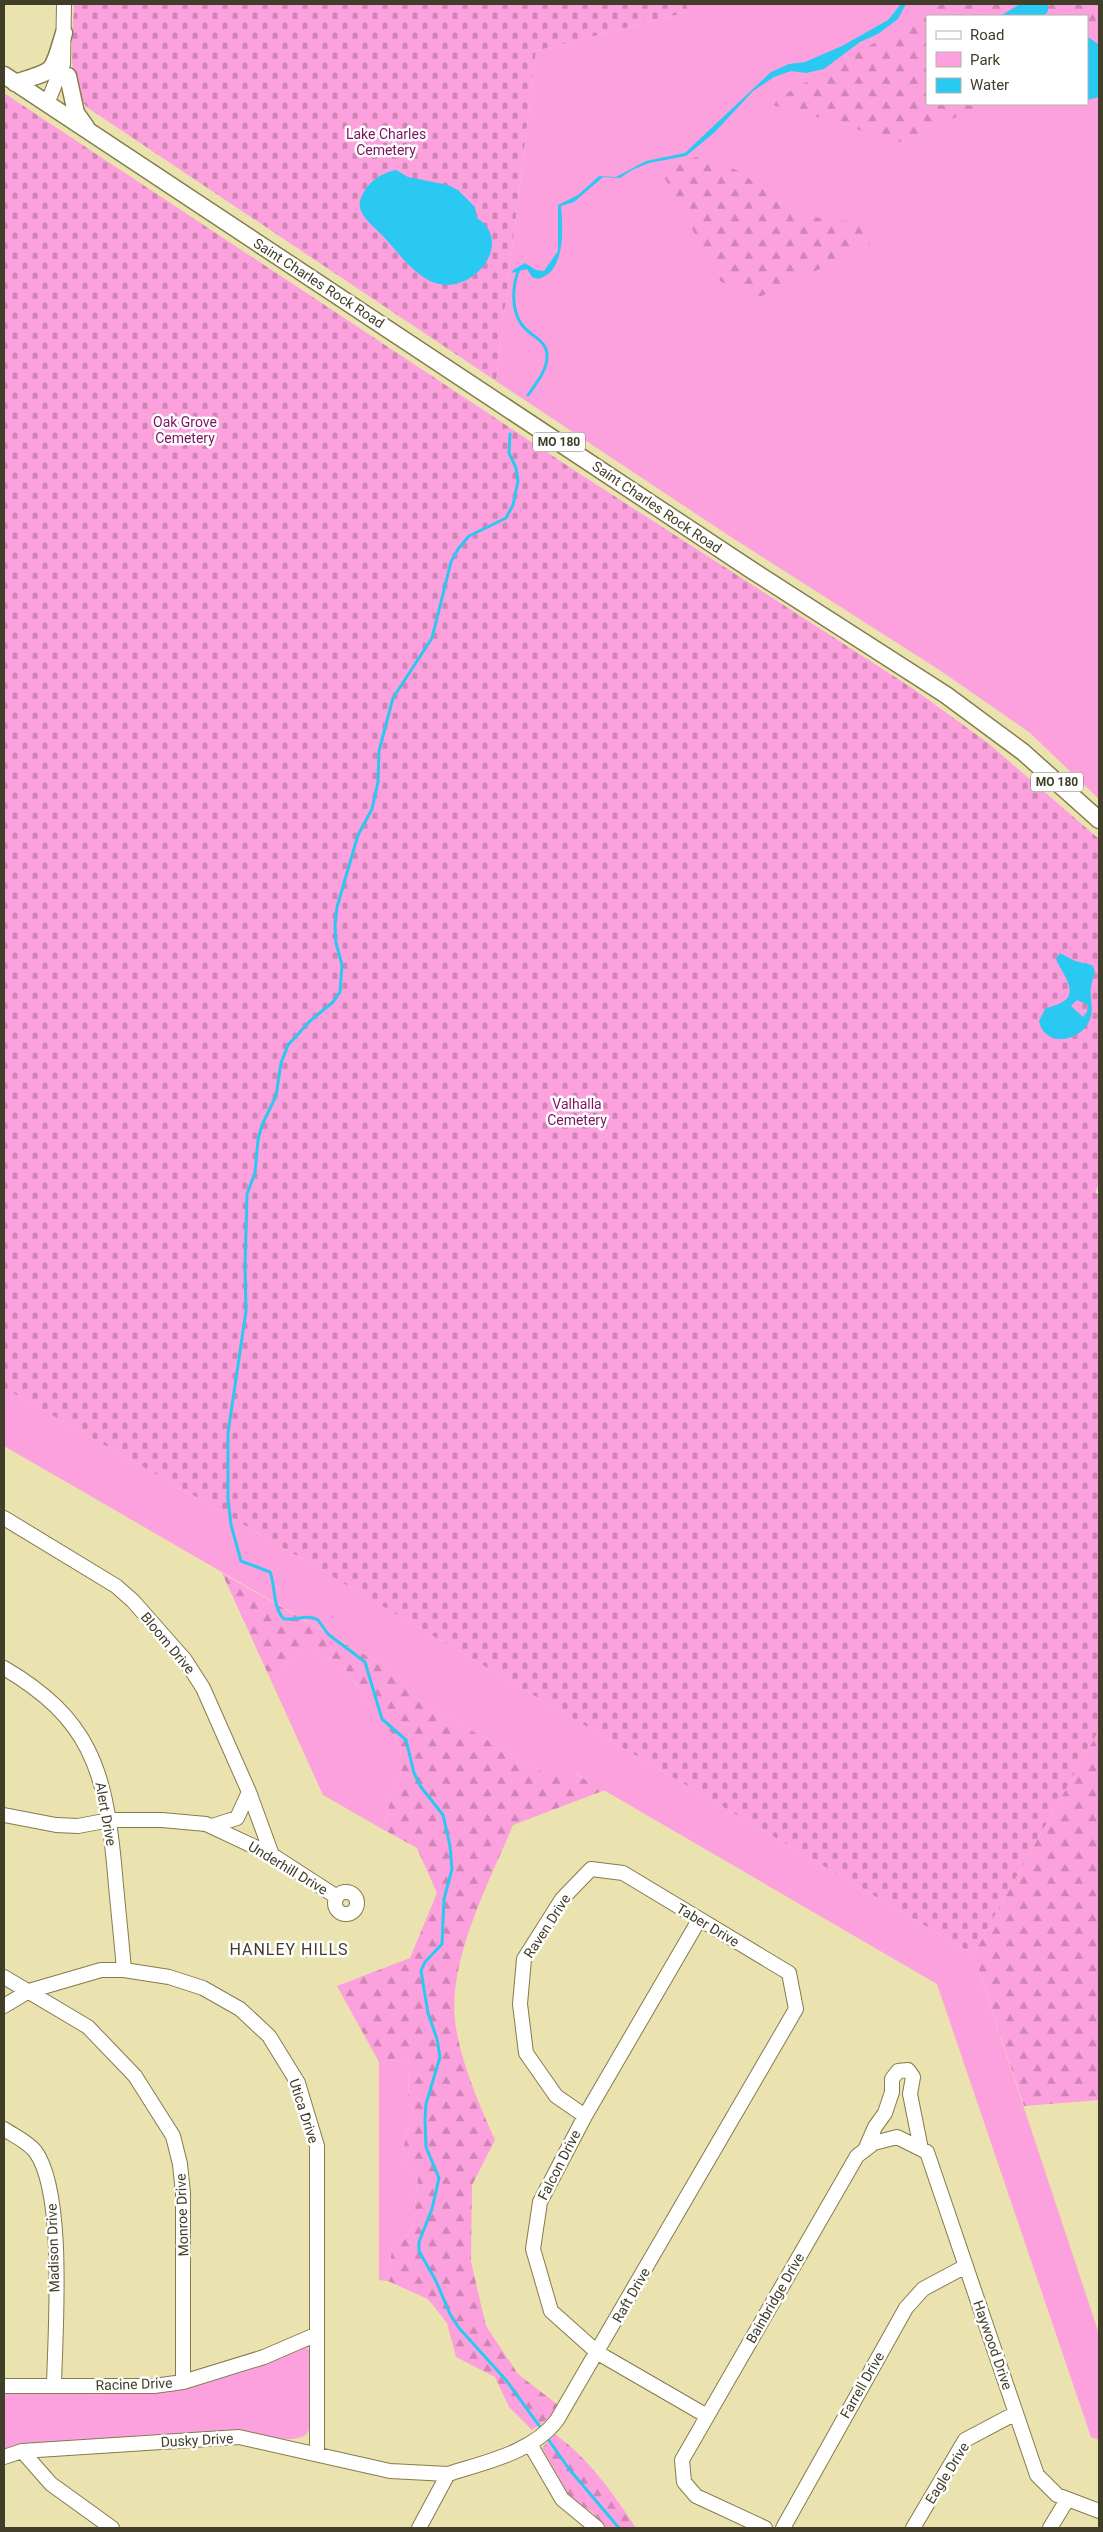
<svg xmlns="http://www.w3.org/2000/svg" width="1103" height="2532" font-family="Roboto,sans-serif">
	<style>
		.green { fill: #fda0de; fill-rule: evenodd }
		.forest { fill: url(#forest-firs) }
		.cemetery { fill: url(#cemetery-stones) }
		.water { fill: #29c9f1; fill-rule: evenodd }
		.lines { fill: none; stroke-linecap: round; stroke-linejoin: round }
		.stream { stroke: #29c9f1; stroke-width: 3 }
		.minor-casing { stroke: #847c4c; stroke-width: 16 }
		.major-casing { stroke: #847c4c; stroke-width: 19 }
		.minor { stroke: #fff; stroke-width: 14 }
		.major { stroke: #fff; stroke-width: 16 }
		.labels { text-anchor: middle; stroke-width: 5; stroke-linejoin: round; paint-order: stroke }
		.shield { fill: #fff; stroke: #797768; stroke-width: 1 }
		.shield-label { font-size: 12px; font-weight: bold; fill: #403d28 }
		.park-label { font-size: 14px; fill: #7c1462; stroke: #fff }
		.street-label { font-size: 14px; fill: #403d28; stroke: #fff }
		.quarter-label { font-size: 16px; letter-spacing: 1px; fill: #403d28; stroke: #fff }
	</style>
	<defs>
		<pattern id="forest-firs" width="22" height="20" patternUnits="userSpaceOnUse" patternTransform="scale(1.25)"><rect width="22" height="20" fill="#fda0de"/><path d="M5 1l3.5 6h-7zM16 11l3.5 6h-7z" fill="#ce84b4"/></pattern>
		<pattern id="cemetery-stones" width="16" height="16" patternUnits="userSpaceOnUse" patternTransform="scale(1.25)"><rect width="16" height="16" fill="#fda0de"/><path d="M2 7V4a2 2 0 0 1 4 0v3zM10 15v-3a2 2 0 0 1 4 0v3z" fill="#ce84b4"/></pattern>
	</defs>
	<rect width="100%" height="100%" fill="#eae2af"/>
	<path class="green" d="M687,4H1099V799L1029,732L941,671L725,533L496,381L536,51L687,12ZM927,16H1087V104H927Z
		M4,1388L219,1510L973,1954L1099,2334V2440L1091,2437L937,1984L576,1774H546L414,1697L395,1672L4,1446Z
		M309,1652L339,1661L400,1745L402,1772L390,1800L384,1830L323,1795L274,1687L287,1661Z
		M393,2059L409,2066L408,2099L417,2119L407,2131L402,2158L418,2178L412,2230L392,2248L388,2281L379,2280V2062Z
		M306,2345L310,2352L309,2430C302,2449 253,2432 235,2433C158,2435 81,2445 4,2450V2392C62,2393 123,2398 180,2388C224,2380 265,2362 306,2345Z"/>
	<path class="forest" d="M942,4H1098L1094,31L1087,29V16H927V104H986L897,143L833,121L768,104Z
		M699,156L739,171L797,215L877,225L869,246L755,299L720,281L661,171Z
		M222,1573L395,1672L414,1697L546,1774H575L605,1790L513,1825C489,1883 445,1964 456,2028C463,2068 479,2104 495,2140L472,2185L471,2262L486,2326L518,2374L558,2405L550,2417L532,2430L509,2407L495,2377L456,2357L447,2323L428,2299L388,2281L392,2248L412,2230L418,2178L402,2158L407,2131L417,2119L408,2099L409,2066L393,2059L379,2062L337,1986L410,1958L437,1893L417,1848L384,1830L390,1800L402,1772L400,1745L339,1661L309,1652L287,1661L274,1687Z
		M1099,1730V2100L1024,2106L973,1954Z
		M555,2434C590,2460 613,2493 636,2528H604L592,2512L570,2497L542,2448Z"/>
	<path class="cemetery" d="M74,4H687V12L536,51L496,381L88,108C65,84 73,36 74,4Z
		M4,93L580,474L912,688L988,743L1099,839V1185L1095,1192L1099,1195V1730L973,1954L219,1510L4,1388Z"/>
	<path class="water" d="M901,4H906L898,19L878,34L860,42L824,69L806,73L791,71L774,77L753,91L715,132L686,156L649,163L632,170L620,178L603,177L574,202L561,206C563,228 566,272 538,279L532,277L527,269L512,273L513,270L525,263L536,270L544,271L558,251V205L578,195L599,176L616,177L646,161L685,153L771,72L789,64L805,62L842,46L888,20Z
		M1020,4H1048V11L1044,16H1000Z
		M1087,36L1099,45V97L1087,100Z
		M396,170L408,177L448,185L458,190L475,207L477,218C517,243 469,302 428,280C410,270 396,250 382,235C373,226 357,214 360,201C365,184 380,173 396,170Z
		M1060,953L1075,961L1092,965C1098,972 1092,979 1091,987C1089,1000 1096,1011 1087,1025C1075,1043 1044,1046 1039,1021L1045,1009C1051,1006 1059,1005 1064,1001C1079,990 1060,971 1056,959ZM1077,1000L1088,1005L1087,1012L1083,1017L1071,1006Z"/>
	<g class="lines">
		<path class="stream" d="M519,269C512,286 511,310 522,325C531,337 548,340 547,357C547,370 536,384 528,395
			M510,434L509,453L516,468L518,481L513,505L506,518L469,536L458,549L451,562L432,638L393,698L379,751L378,782L372,809L358,835L337,907L335,925L336,943L342,965L340,992L333,1002L310,1021L288,1045L281,1063L276,1096L262,1125L258,1140L255,1173L247,1194L245,1266L246,1311L228,1433V1499L231,1525L241,1561L270,1572C276,1587 272,1607 284,1619C297,1620 307,1614 318,1620L328,1634L365,1662L382,1719L406,1740L414,1773L421,1787L443,1815L450,1846L452,1869L444,1899L442,1944L425,1962L421,1971L428,2013L437,2039L440,2057L426,2104L425,2119L426,2147L439,2178L432,2209L419,2242V2251L436,2281L450,2314L459,2328L506,2380L543,2431
			M546,2436L569,2469L619,2528"/>
		<g class="minor-casing">
			<path id="minor" d="M47,104L63,64L64,4
				M4,1518L116,1586L133,1601L185,1660L203,1688L249,1792L272,1855
				M4,1668C89,1718 105,1769 114,1863C117,1899 121,1934 124,1970
				M4,1815L56,1825L78,1826L110,1820H162L206,1824L272,1855L337,1897
				M212,1826L237,1818L249,1792
				M335 1903a11 11 0 1 1 22 0a11 11 0 1 1-22 0Z
				M699,1920L585,2116L540,2202L533,2249L551,2311L598,2353L707,2416
				M4,1977L88,2027L135,2076L173,2136L180,2164L183,2193V2382
				M4,2006L29,1991L101,1970H124L169,1977L203,1988L240,2009L269,2036L298,2083L317,2146V2453
				M4,2129C13,2135 28,2142 35,2151C66,2192 55,2333 54,2386
				M865,2150L875,2127L885,2113L892,2092V2079L898,2071L908,2070L913,2077L910,2094L921,2149
				M4,2386H154L183,2382L264,2357L315,2335
				M530,2444L562,2499L597,2528
				M22,2451L51,2484L112,2528
				M4,2457L22,2451L239,2437L390,2471L448,2474
				M419,2528L448,2474C485,2462 532,2453 557,2420L796,2009L789,1973L623,1873L591,1869L562,1899L524,1959L520,2004L526,2053L556,2096L585,2116
				M765,2528L696,2496L684,2482L682,2460L857,2156L874,2143L897,2137L927,2152L1037,2475L1057,2495L1099,2511
				M783,2528L906,2308L923,2289L966,2266
				M913,2528L965,2440L1016,2413
				M1050,2528L1067,2500"/>
		</g>
		<g class="major-casing">
			<path id="major" d="M4,75L750,569L946,695L1023,752L1099,820
				M68,76L76,113L86,127
				M15,83C57,69 51,75 64,33"/>
		</g>
		<use href="#minor" class="minor"/>
		<use href="#major" class="major"/>
	</g>
	<g class="labels">
		<g class="shield">
			<rect x="533" y="432.5" width="52" height="19" rx="4"/>
			<rect x="1031" y="772.5" width="52" height="19" rx="4"/>
		</g>
		<g class="shield-label">
			<text x="559" y="446">MO 180</text>
			<text x="1057" y="786">MO 180</text>
		</g>
		<g class="park-label">
			<text x="386" y="139">Lake Charles<tspan x="386" dy="16">Cemetery</tspan></text>
			<text x="185" y="427">Oak Grove<tspan x="185" dy="16">Cemetery</tspan></text>
			<text x="577" y="1109">Valhalla<tspan x="577" dy="16">Cemetery</tspan></text>
		</g>
		<g class="street-label">
			<text transform="translate(319 283) rotate(33)" y="5">Saint Charles Rock Road</text>
			<text transform="translate(657 507) rotate(34)" y="5">Saint Charles Rock Road</text>
			<text transform="translate(168 1643) rotate(50)" y="5">Bloom Drive</text>
			<text transform="translate(106 1814) rotate(80)" y="5">Alert Drive</text>
			<text transform="translate(288 1868) rotate(31)" y="5">Underhill Drive</text>
			<text transform="translate(708 1925) rotate(31)" y="5">Taber Drive</text>
			<text transform="translate(547 1926) rotate(-57)" y="5">Raven Drive</text>
			<text transform="translate(304 2111) rotate(72)" y="5">Utica Drive</text>
			<text transform="translate(559 2165) rotate(-63)" y="5">Falcon Drive</text>
			<text transform="translate(182 2215) rotate(-92)" y="5">Monroe Drive</text>
			<text transform="translate(53 2248) rotate(-92)" y="5">Madison Drive</text>
			<text transform="translate(631 2295) rotate(-60)" y="5">Raft Drive</text>
			<text transform="translate(775 2298) rotate(-60)" y="5">Bainbridge Drive</text>
			<text transform="translate(993 2345) rotate(71)" y="5">Haywood Drive</text>
			<text transform="translate(134 2384) rotate(-2)" y="5">Racine Drive</text>
			<text transform="translate(862 2385) rotate(-60)" y="5">Farrell Drive</text>
			<text transform="translate(197 2440) rotate(-3)" y="5">Dusky Drive</text>
			<text transform="translate(947 2473) rotate(-58)" y="5">Eagle Drive</text>
		</g>
		<g class="quarter-label">
			<text x="289" y="1955">HANLEY HILLS</text>
		</g>
	</g>
	<rect width="1103" height="2532" fill="none" stroke="#403d28" stroke-width="10"/>
	<rect x="926" y="15" width="162" height="90" fill="#ffffff" stroke="#b3b1a9"/>
	<rect x="936" y="31" width="25" height="8" fill="#ffffff" stroke="#b3b1a9"/>
	<text x="970" y="40" font-size="15" fill="#403d28">Road</text>
	<rect x="936" y="52" width="25" height="15" fill="#fda0de" stroke="#b3b1a9"/>
	<text x="970" y="65" font-size="15" fill="#403d28">Park</text>
	<rect x="936" y="78" width="25" height="15" fill="#29c9f1" stroke="#b3b1a9"/>
	<text x="970" y="90" font-size="15" fill="#403d28">Water</text>
</svg>
